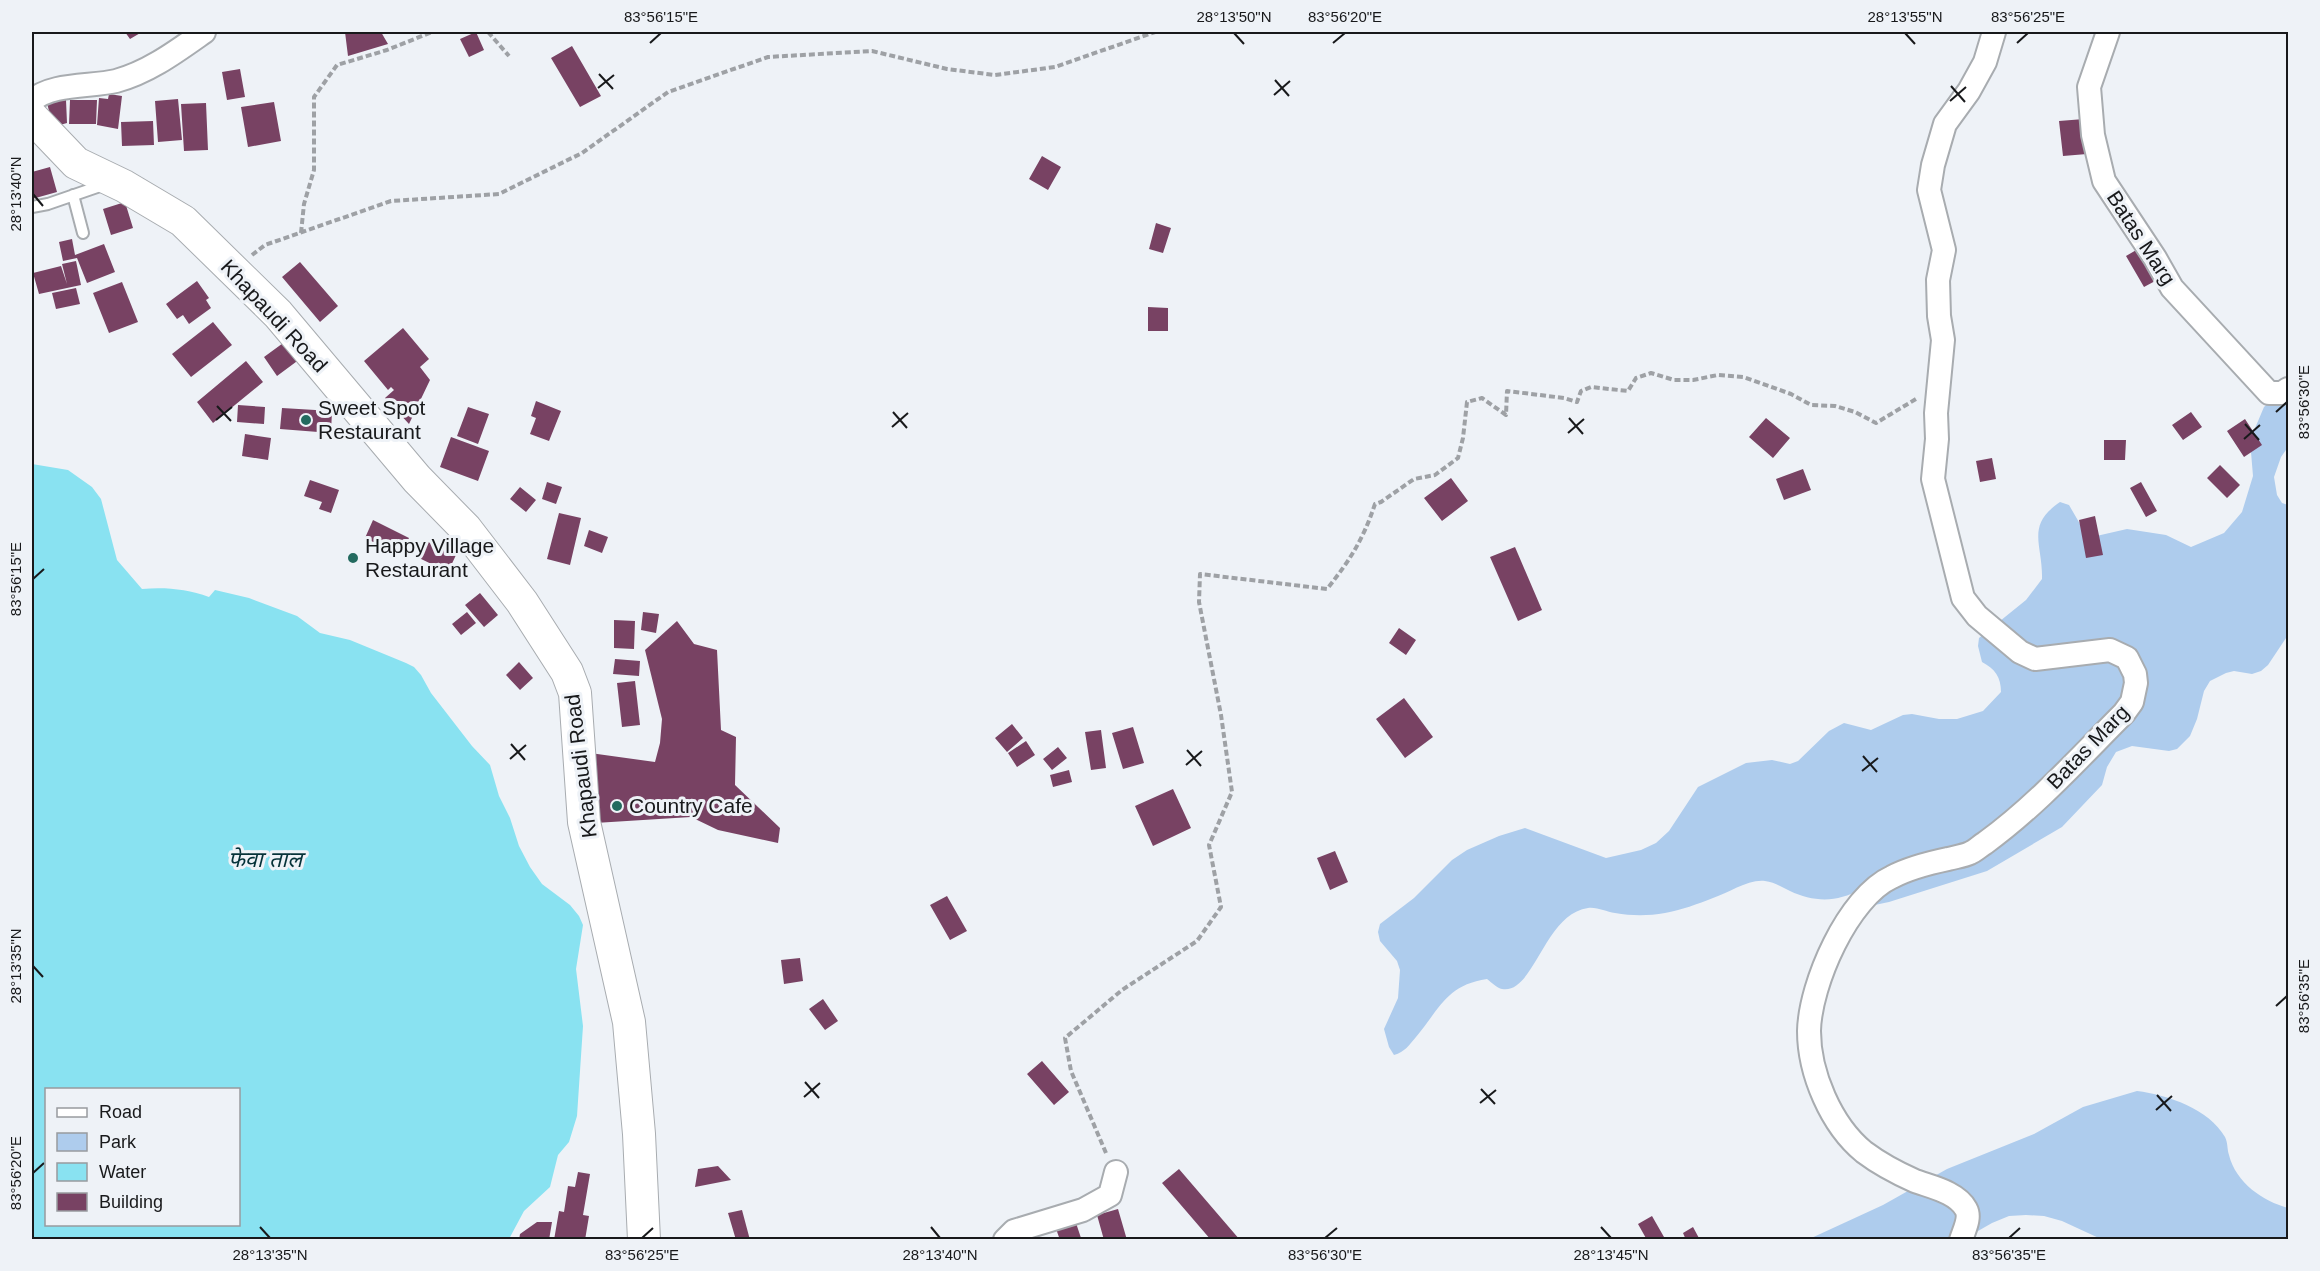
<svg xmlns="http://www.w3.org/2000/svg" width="2320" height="1271" font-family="Helvetica,'Noto Sans Devanagari',sans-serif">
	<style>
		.green { fill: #aecced }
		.water { fill: #89e2f1; fill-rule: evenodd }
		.building { fill: #784263 }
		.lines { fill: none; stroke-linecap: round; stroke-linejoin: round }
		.lane-casing { stroke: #a8acb0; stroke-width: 14 }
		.street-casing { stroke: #a8acb0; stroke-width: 26 }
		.secondary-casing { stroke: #a8acb0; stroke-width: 34 }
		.path { stroke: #9ea1a5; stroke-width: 4; stroke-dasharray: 6 3; stroke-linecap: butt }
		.lane { stroke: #fff; stroke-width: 10 }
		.street { stroke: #fff; stroke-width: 22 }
		.secondary { stroke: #fff; stroke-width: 32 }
		.ticks { fill: none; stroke: #18191b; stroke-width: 2 }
		.poi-dot { fill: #236a5f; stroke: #eef2f7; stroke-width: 2 }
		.labels { text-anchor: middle; stroke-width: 6; stroke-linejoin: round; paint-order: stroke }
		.street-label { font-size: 21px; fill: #18191b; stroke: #eef2f7 }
		.poi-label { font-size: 21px; fill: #18191b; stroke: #eef2f7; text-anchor: start }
		.water-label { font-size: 22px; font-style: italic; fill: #053239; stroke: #eef2f7 }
		.neatline { fill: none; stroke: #18191b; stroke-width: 2 }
		.ticks-label { font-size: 15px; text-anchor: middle; fill: #18191b }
	</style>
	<rect width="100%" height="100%" fill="#eef2f7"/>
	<path class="green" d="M2288,384V447L2281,457L2274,477L2277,495L2282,503L2288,505V635L2268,665L2261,671L2252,674L2234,671L2226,673L2210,681L2204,691L2197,719L2190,736L2177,749L2169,751L2132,746L2116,752L2107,767L2102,785L2062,827L1987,871L1889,902L1841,912L1860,889C1838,903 1813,902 1790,891C1782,887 1774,882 1765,881C1748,879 1729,893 1713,898C1698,904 1681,910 1665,913C1648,916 1632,916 1615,913C1606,912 1598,907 1588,908C1544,914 1534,995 1502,989C1497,988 1491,982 1487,979C1446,985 1439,1010 1416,1037C1409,1045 1405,1052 1394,1055L1389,1047L1384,1029L1398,998L1400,970L1397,961L1380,941L1378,932L1380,924L1414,898L1452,860L1467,850L1499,836L1525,828L1606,858L1641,850L1656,843L1669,831L1698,787L1746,763L1772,760L1790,764L1798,761L1829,731L1844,723L1871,730L1903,715L1912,714L1939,719H1957L1983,711L2001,692C2001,677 1995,669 1982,662L1978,646L1979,638L2026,600L2042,579C2043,544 2025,526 2060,502L2069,505L2080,524L2092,537L2127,529L2166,535L2191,547L2224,533L2242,512L2253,476L2250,440L2264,407Z
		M2137,1091C2168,1095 2209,1109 2225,1137C2228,1143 2227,1149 2229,1155C2236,1183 2263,1201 2288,1208V1239H2101L2062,1221L2044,1216L2026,1215L2009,1216L1992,1223L1964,1239L1807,1240L1883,1205L1947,1169L2034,1134L2083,1107Z"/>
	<path class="water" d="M32,464L68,470L92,487L101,499L117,560L142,589C165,587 187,589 209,597L215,590L249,598L297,616L320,633L350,640L406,663L414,667L421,675L431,693L472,746L490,765L499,796L510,818L519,846L530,867L542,884L570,905L579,916L583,925L576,969L583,1026L577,1116L569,1142L558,1155L550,1187L524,1211L509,1239H32ZM46,1090H238V1224H46Z"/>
	<path class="building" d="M125,32H142L130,39Z
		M345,32H381L388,44L348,56Z
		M476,32L484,50L469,57L460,39Z
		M572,46L601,96L580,107L551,58Z
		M240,69L245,97L227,100L222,72Z
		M109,94L122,96L118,129L97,125L99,98L108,99Z
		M178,99L182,140L158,142L155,101Z
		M66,100L67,123L53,127L47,103Z
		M70,100H97L96,124H69Z
		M274,102L281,141L248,147L241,107Z
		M206,103L208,150L184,151L181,104Z
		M2084,119L2087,154L2063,156L2059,121Z
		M153,121L154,145L122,146L121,122Z
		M1042,156L1061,167L1048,190L1029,179Z
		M50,167L57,192L32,199V172Z
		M125,202L133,228L111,235L103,209Z
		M1156,223L1171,228L1163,253L1149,249Z
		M72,239L75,255L104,244L115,272L87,283L77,258L63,261L59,242Z
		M2138,249L2157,280L2144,287L2126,256Z
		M76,261L81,285L39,294L33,273L61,266L67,284L62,264Z
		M300,262L338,306L320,322L282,277Z
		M197,281L209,298L206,300L211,308L189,324L183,315L177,319L166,304Z
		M122,282L138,322L109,333L93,293Z
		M76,288L80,304L56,309L52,293Z
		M1148,307L1168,308V331H1148Z
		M213,322L232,345L191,377L172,354Z
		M403,328L429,359L420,367L430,380L409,424L385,398L394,390L391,387L388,390L364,361Z
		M290,338L304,356L277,376L264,357Z
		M246,361L263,382L213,423L197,402Z
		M536,401L561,411L549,441L530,434L536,418L531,416Z
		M238,405L265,407L264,424L237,422Z
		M468,407L489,414L478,444L457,436Z
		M282,408L332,411L331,433L280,429Z
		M2191,412L2202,427L2183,440L2172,425Z
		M1766,418L1790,438L1773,458L1749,437Z
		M2245,419L2262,445L2244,457L2227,431Z
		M245,434L271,438L268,460L242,456Z
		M451,437L489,451L478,481L440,467Z
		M2104,440H2126L2125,460H2104Z
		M1992,458L1996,479L1980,482L1976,461Z
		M2220,465L2240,485L2227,498L2207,478Z
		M1803,469L1811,490L1784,500L1776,479Z
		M1451,478L1468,501L1442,521L1424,498Z
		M310,480L339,490L331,513L319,509L322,502L304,496Z
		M547,482L562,487L556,504L542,499Z
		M2141,482L2157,511L2146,517L2130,488Z
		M520,487L536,500L526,512L510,499Z
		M559,513L581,518L570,565L547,559Z
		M2095,516L2103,555L2086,558L2079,520Z
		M373,520L409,538L400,555L365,538Z
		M589,530L608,537L602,553L584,546Z
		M424,540L456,555L448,572L417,557Z
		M1515,547L1542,610L1518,621L1490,557Z
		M480,593L498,615L484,627L465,605Z
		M467,612L476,623L461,635L452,624Z
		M643,612L659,614L656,633L641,630Z
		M614,620L635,621L634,649L614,648Z
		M677,621L694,644L717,650L721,730L736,737L735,785L780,828L778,843L718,830L691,817L595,823L590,753L655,762L660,743L662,719L645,650Z
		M1399,628L1416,640L1406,655L1389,643Z
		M615,659L640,661L639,676L613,674Z
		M519,662L533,678L520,690L506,675Z
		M635,681L640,725L622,727L617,683Z
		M1404,698L1433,737L1405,758L1376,719Z
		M1012,724L1023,738L1007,752L995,738Z
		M1133,727L1144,763L1123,769L1112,733Z
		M1101,730L1106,768L1091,770L1085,732Z
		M1026,741L1035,755L1017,767L1008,753Z
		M1058,747L1067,758L1052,770L1043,759Z
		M1069,770L1072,782L1053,787L1050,775Z
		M1173,789L1191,828L1153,846L1135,806Z
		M1335,851L1348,882L1330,890L1317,858Z
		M947,896L967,931L950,940L930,905Z
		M800,958L803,981L784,984L781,960Z
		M823,999L838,1021L825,1030L809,1009Z
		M1042,1061L1069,1092L1054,1105L1027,1074Z
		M718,1166L731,1180L695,1187L698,1169Z
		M1179,1169L1240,1240H1211L1162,1183Z
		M578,1172L590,1174L583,1215L589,1216L585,1240H554L559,1211L564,1212L568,1186L575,1187Z
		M1118,1209L1127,1240H1104L1097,1215Z
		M742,1210L750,1240H736L728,1213Z
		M1652,1216L1664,1237L1660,1240H1647L1638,1224Z
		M1075,1220L1081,1238L1060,1240L1055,1226Z
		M537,1222H552L549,1240H519L520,1234Z
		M1693,1227L1700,1240H1686L1683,1233Z"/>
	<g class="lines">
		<g class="lane-casing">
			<path id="lane" d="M73,195L83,233
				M32,207L48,204L106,184"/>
		</g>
		<g class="street-casing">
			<path id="street" d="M2108,32L2089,87L2093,135L2104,181L2155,258L2172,288L2269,393H2282L2288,389
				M32,101C50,83 92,87 116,81C149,72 177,51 204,32
				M1005,1240L1014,1231L1083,1210L1110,1195L1116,1172
				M1961,1240C1964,1230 1971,1218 1966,1209C1957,1192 1931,1187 1915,1181C1897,1173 1880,1164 1864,1152C1831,1125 1809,1073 1809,1031C1810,984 1848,897 1892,877C1909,868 1929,863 1948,859C1955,857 1964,856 1970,853C1975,851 1980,846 1985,843C2036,806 2080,757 2124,713L2132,702L2136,683L2135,674L2127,658L2110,650L2035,659L2020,652L1977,616L1963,598L1933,479L1937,439L1936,413L1943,340L1939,316L1938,280L1944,250L1929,190L1933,165L1945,124L1969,91L1985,62L1994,32"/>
		</g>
		<g class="secondary-casing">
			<path id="secondary" d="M32,117L76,163L124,186L183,221L278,314L417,479L466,529L522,602L567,672L575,693L584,822L629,1022L639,1134L644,1240"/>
		</g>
		<path class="path" d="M488,32L509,56
			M301,233L304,204L314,170V97L337,65L387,50L432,32
			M252,255L265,245L391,201L499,194L582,153L668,92L768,57L872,51L947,69L995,75L1055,67L1155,32
			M1106,1153L1071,1071L1065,1038L1122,990L1197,941L1221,907L1209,845L1232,792L1221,715L1199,602L1200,574L1327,589C1350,560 1363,540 1375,504L1381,502L1414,479L1435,475L1458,458L1463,438L1467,402L1482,398L1506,415L1507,391L1564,398L1577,402L1581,391L1591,387L1628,391L1636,378L1651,373L1674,380H1693L1718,375L1743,377L1791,394L1811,405L1835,406L1855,412L1876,423L1916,399"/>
		<use href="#lane" class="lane"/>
		<use href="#street" class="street"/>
		<use href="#secondary" class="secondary"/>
	</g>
	<path class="ticks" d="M1234,33L1244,44M1905,33L1915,44M650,43L661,33M1333,43L1345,33M2017,43L2028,33M599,74L613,89M1275,80L1289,96M1951,86L1965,102M598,88L614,75M1274,95L1290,81M1950,101L1966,87M33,194L43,206M217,406L231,421M893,412L907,428M2276,412L2287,402M1569,418L1583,434M216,420L232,407M2245,424L2259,440M892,427L908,413M1568,433L1584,419M2244,439L2260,425M33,579L44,569M511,744L525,760M1187,750L1201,766M1863,756L1877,772M510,759L526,745M1186,765L1202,751M1862,771L1878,758M33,966L43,977M2276,1006L2287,996M805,1082L819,1098M1481,1089L1495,1104M2157,1095L2171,1111M804,1097L820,1083M1480,1103L1496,1090M2156,1110L2172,1096M33,1173L44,1163M260,1227L270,1238M931,1227L940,1238M1601,1227L1611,1238M642,1238L653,1228M1325,1238L1337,1228M2009,1238L2020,1228"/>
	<g class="poi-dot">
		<circle cx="306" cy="420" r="6"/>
		<circle cx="353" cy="558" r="6"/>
		<circle cx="617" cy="806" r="6"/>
	</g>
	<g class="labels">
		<g class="street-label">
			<text transform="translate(2141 238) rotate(57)" y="7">Batas Marg</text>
			<text transform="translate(274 316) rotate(47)" y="7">Khapaudi Road</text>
			<text transform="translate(2088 747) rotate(-46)" y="7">Batas Marg</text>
			<text transform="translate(581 766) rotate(-97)" y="7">Khapaudi Road</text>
		</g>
		<g class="poi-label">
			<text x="318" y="415">Sweet Spot<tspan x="318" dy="24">Restaurant</tspan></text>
			<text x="365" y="553">Happy Village<tspan x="365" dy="24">Restaurant</tspan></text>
			<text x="629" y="813">Country Cafe</text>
		</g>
		<g class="water-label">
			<text x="265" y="867">फेवा ताल</text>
		</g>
	</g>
	<rect width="2320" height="1271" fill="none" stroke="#eef2f7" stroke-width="66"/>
	<rect x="45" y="1088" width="195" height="138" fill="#eef2f7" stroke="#989b9f" stroke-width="1.5"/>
	<rect x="57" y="1108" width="30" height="9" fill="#ffffff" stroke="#989b9f" stroke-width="1.5"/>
	<text x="99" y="1118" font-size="18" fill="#18191b">Road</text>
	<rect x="57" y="1133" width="30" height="18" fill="#aecced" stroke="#989b9f" stroke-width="1.5"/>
	<text x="99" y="1148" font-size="18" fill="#18191b">Park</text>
	<rect x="57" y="1163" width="30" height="18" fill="#89e2f1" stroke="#989b9f" stroke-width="1.5"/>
	<text x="99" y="1178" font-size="18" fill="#18191b">Water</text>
	<rect x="57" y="1193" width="30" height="18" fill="#784263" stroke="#989b9f" stroke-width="1.5"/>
	<text x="99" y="1208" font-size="18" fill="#18191b">Building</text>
	<rect x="33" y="33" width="2254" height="1205" class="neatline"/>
	<g class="ticks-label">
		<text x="661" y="22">83°56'15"E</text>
		<text x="1234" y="22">28°13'50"N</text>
		<text x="1345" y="22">83°56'20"E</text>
		<text x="1905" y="22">28°13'55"N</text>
		<text x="2028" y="22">83°56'25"E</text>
		<text transform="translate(16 194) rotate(-90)" y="5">28°13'40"N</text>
		<text transform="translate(2304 402) rotate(-90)" y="5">83°56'30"E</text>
		<text transform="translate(16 579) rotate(-90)" y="5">83°56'15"E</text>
		<text transform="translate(16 966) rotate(-90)" y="5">28°13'35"N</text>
		<text transform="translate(2304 996) rotate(-90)" y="5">83°56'35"E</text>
		<text transform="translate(16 1173) rotate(-90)" y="5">83°56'20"E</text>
		<text x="270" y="1260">28°13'35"N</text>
		<text x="642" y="1260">83°56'25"E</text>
		<text x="940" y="1260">28°13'40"N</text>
		<text x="1325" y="1260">83°56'30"E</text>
		<text x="1611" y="1260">28°13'45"N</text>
		<text x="2009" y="1260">83°56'35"E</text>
	</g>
</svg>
